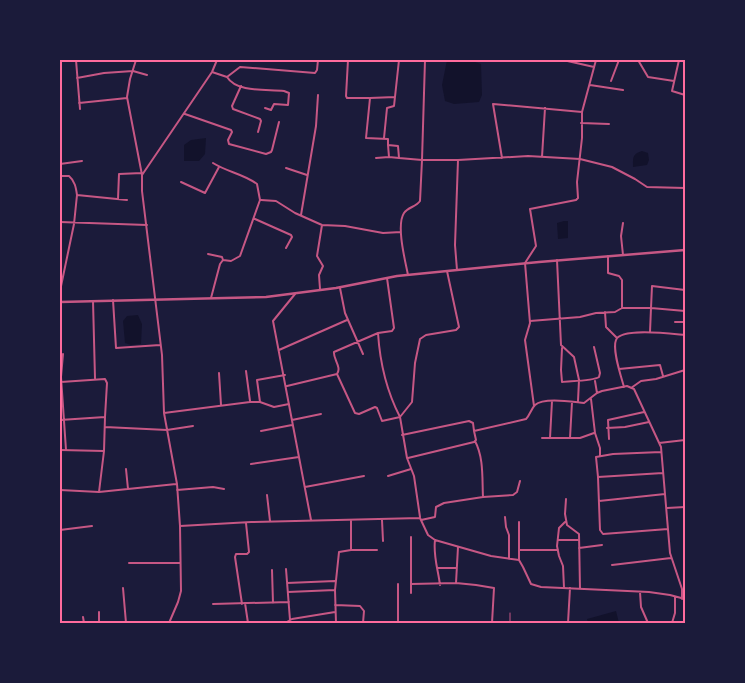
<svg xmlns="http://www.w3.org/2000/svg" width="745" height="683" font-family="Commissioner,sans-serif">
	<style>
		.water { fill: #12122b }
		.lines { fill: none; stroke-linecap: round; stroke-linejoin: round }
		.service { stroke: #c65784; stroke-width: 1 }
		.minor { stroke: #c65784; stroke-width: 2 }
		.tertiary { stroke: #c65784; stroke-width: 2.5 }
		.neatline { fill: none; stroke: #ff6b9d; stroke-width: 2 }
	</style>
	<rect width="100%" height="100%" fill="#1b1b3a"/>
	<path class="water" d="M447,60H469L481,64L482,95L479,102L454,104L445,101L442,85Z
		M206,138L205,154L199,161H184V145L191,140Z
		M642,151L648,153L649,160L647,165L633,167C633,158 632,154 642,151Z
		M564,221H568V238L558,239L557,223Z
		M138,315L142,324L141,344L131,345L125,343L123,321L127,316Z
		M616,611L619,623H588L587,619Z"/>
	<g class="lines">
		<path class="service" d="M510,623V613
			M529,623V622"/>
		<path class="minor" d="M76,60L80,109
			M136,60L130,79L127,97L142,175V191L162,355L164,413L177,484L180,526L181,591L178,602L169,623
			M348,60L346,96L347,98H369
			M563,60L594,67
			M638,60L648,77L674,81
			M679,60L672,91L685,95
			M212,72L227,77L240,67L315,73L317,70L318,60
			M227,77C237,93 267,89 284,91L289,93L288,105L274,104L271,110L265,108
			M77,78L104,73L133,71L147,75
			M611,81L619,60
			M590,85L623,90
			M241,86L232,106L233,109L260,119L261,121L258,132
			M395,97L370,98L366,138L388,139V145L398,146L399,158L422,160L425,60
			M79,103L127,98
			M185,114L231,130L232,132L228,140L229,144L266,154L271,152L272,150L279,122
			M581,123L609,124
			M384,138L387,108L394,106L399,60
			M388,145L389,157L399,158
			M542,157L545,108
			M376,158L389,157
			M502,158L493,104L582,112
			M60,164L82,161
			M286,168L307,175
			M142,175L212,72L217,60
			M60,176H69C75,181 76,188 77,195L127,200
			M181,182L205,193L219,167
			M118,199L119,174L142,173
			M261,200L276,201L295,213L322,225L345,226L383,233L401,232
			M301,215L316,126L318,95
			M255,219L291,235L292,237L286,248
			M60,222L147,225
			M623,223L621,236L623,255
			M208,254L222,257L223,260
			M557,260L561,345L574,357L579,380L578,401
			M457,270L455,245L458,160L528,156L580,159L612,167L635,179L647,187L685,188
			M408,275C405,260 396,225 404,213C408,207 416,207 420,201L422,160H458
			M340,288L345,313L363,354
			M320,289L319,275L323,266L317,256L322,225
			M60,291L74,224L77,195
			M295,294L273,321L311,520
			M211,298L220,264L223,260L231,261L240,256L260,200L257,184C244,174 227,172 213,163
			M113,300L116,348L160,345
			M93,301L95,378
			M622,308H651L652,286L685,290
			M605,312L606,327L617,338
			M530,321L580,317L596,313L615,312L622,308V280L619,276L608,273V256
			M675,322H685
			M650,332L651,308L685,311
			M562,348L561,370L562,382C571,381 593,381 599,377L600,373L594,347
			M279,350L347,320
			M63,354L61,377L66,450
			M619,369L660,365L663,376
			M246,371L250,401
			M219,373L221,405
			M337,374L355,413L359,414L375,407L377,408L382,421L400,417C386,390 380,364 378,333
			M595,381L597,393
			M287,386L337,374C342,367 333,359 334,352L378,333L392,331L394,328L387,278
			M624,387C621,376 612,350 616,340C621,327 673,334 685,335
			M631,388L641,381L656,379L685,370
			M591,399L595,433L600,448V456
			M260,402L257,380L285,375
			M534,406L525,340L530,323L525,263L536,246L530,209L576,200L578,198L577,182L582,138V112L596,60
			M164,413L250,402H260L274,407L289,404
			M60,420L105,417L107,383L105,379L61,382
			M292,420L321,414
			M105,427L167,430L193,426
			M607,428L625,427L649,422
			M261,431L292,425
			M402,435L469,421L473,423L474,431L526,419C530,415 531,409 535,405C544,397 573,402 584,403L597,393L602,391L627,386L634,389L661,447L670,553L682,589V599
			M542,438H570L572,402
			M550,438L552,401
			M570,438H580L594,433
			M609,439L608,420L644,412
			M659,443L685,440
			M60,450L104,451L99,492L60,490
			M104,451L105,417
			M661,452L613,454L596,457L598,477L600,530L603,534L668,529
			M408,458L474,442L476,440L474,431
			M251,464L299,457
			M126,469L128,489
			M388,476L411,469
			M598,477L663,473
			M305,487L364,476
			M177,490L213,487L224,489
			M99,492L176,484
			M267,495L270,521
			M483,497L513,495L517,492L520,481
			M566,499L565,514L567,525L579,534L580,589
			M599,501L665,494
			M667,508L685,507
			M420,517L414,476L407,458L400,417L412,402L415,363L420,339L426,335L456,330L459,327L447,271
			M505,517L506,527L509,535V559
			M382,520L383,541
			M421,520L435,517L436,507L444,503L483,497C482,479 484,458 475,441
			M180,526L251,522L420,518L428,535L435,540L491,556L519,560L523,567L531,584L541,587L649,592L670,595L685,599
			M60,530L92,526
			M411,537V593
			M435,540C433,556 438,569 440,585
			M558,540H579
			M458,547L456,583L476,585L494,588L492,623
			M579,548L602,545
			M352,550H377
			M519,550H558
			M519,560V522
			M129,563H180
			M612,565L671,558
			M438,568H456
			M286,569L290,620
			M272,570L273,603
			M287,583L335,581
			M398,584V623
			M411,584L456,583
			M123,588L126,623
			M564,588L563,566L559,556L557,546L559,528L565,522
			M288,592L335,590
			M640,592L641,607L648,623
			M245,603L248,623
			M213,604L289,602
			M242,604L235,557L236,554H247L249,552L246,523
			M335,605L360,606L364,611L363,623
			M83,617L84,623
			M99,623V612
			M285,623L292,619L335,612
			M336,623L335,590L339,552L351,550V520
			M568,623L570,588
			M672,623L675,613V597"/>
		<path class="tertiary" d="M60,302L266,297L336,288L397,276L539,262L685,250"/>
	</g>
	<rect width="745" height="683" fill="none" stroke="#1b1b3a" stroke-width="122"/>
	<rect x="61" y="61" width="623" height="561" class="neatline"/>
</svg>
